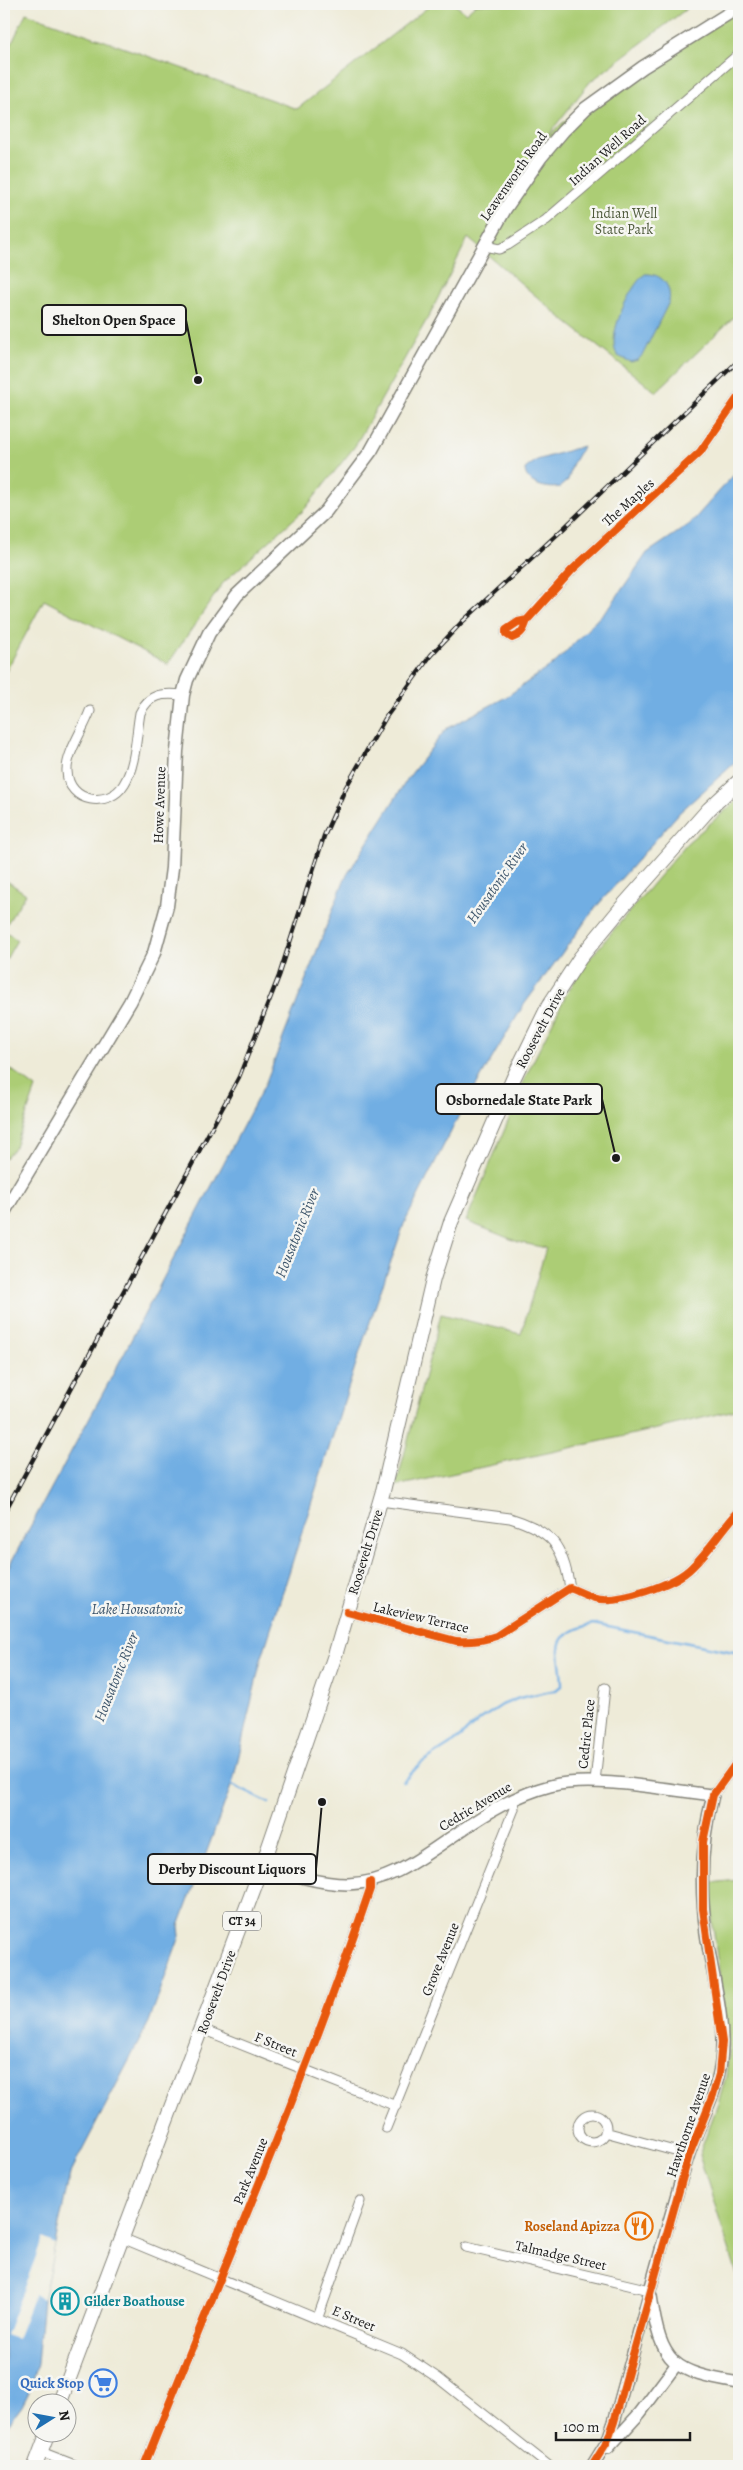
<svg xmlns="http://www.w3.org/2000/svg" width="743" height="2470" font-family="Alegreya,serif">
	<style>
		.green { fill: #accd75; stroke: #647448 }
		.water { fill: #71aee3; stroke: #466580 }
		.pier { fill: #eeebd8 }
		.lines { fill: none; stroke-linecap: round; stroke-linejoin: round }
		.stream { stroke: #71aee3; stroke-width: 2.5 }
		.minor-casing { stroke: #85847a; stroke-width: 11 }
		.tertiary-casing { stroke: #85847a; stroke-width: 14 }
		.secondary-casing { stroke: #85847a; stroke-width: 15 }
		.primary-casing { stroke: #85847a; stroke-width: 16 }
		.minor { stroke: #fff; stroke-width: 9 }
		.tertiary { stroke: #fff; stroke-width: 11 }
		.secondary { stroke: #fff; stroke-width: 12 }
		.primary { stroke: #fff; stroke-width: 14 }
		.rail-casing { stroke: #1c1c1c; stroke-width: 4.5 }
		.rail { stroke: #f6f6f2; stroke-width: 2.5; stroke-dasharray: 8; stroke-linecap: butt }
		.cycleway-casing { stroke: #f6f6f2; stroke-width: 11 }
		.cycleway { stroke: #e8590c; stroke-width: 8 }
		.labels { text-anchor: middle; stroke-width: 5; stroke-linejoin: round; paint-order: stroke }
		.shield { fill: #f6f6f2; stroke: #5d5d5c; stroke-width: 1 }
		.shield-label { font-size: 12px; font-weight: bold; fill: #1c1c1c }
		.street-label { font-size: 14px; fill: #1c1c1c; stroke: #f6f6f2 }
		.park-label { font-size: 14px; fill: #4e5a3b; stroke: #f6f6f2 }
		.food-label { font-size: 14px; font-weight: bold; fill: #c56008; stroke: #f6f6f2; text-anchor: end }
		.culture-label { font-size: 14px; font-weight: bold; fill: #0d838f; stroke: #f6f6f2; text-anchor: start }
		.shop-label { font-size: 14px; font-weight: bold; fill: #366cbe; stroke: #f6f6f2; text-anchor: end }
		.water-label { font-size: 15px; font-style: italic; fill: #3e566c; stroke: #f6f6f2 }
		.leader { fill: none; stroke: #1c1c1c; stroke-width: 2 }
		.callout-dot { fill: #1c1c1c; stroke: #f6f6f2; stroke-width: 2 }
		.callout { fill: #f6f6f2; stroke: #1c1c1c; stroke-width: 2 }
		.callout-label { font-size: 15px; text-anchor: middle; font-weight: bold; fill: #1c1c1c }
	</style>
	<rect width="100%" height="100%" fill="#f6f6f2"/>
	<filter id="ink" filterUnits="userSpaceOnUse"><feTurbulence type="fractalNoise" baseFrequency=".02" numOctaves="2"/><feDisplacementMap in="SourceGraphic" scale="10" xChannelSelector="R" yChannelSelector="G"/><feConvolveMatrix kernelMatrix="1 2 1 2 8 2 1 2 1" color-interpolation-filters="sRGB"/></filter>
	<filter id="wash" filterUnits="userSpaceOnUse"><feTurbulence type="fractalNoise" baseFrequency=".0096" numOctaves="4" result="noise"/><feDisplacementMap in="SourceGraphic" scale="20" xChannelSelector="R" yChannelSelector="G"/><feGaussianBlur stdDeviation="1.12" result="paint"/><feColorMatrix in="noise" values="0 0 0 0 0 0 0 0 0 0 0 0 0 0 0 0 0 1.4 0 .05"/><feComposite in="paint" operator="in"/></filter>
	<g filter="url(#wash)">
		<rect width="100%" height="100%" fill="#eeebd8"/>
		<path class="green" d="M432,4H454L466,13L476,4H693L590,82L544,140C601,85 673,46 739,4V312L656,392L564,320L468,238L430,314L355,446L304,510L223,583L168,664L44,600L4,675V60L26,13L297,109Z
			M739,799V1409L657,1429L396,1486L441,1314L521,1334L546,1248L518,1242L466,1221L512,1112L518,1092L566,995L585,964L687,843Z
			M4,879L26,894L4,928Z
			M4,930L17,940L4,963Z
			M4,1064L36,1088L15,1147L4,1159Z
			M739,1880V2281L699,2155L719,2101L726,2076L729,2050L712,1918L710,1883Z"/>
		<path class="water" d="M645,274C662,273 672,286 669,302L643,354L638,360L631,362L618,356C604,340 630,285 645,274Z
			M583,446L572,465L568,480L560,487C547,490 525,484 525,469L537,460Z
			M739,469V759L680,812L596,907L523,1006L461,1111L404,1224L363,1342L261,1660L233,1781L179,1926L180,1936L149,2022L70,2174L43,2299L37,2364L32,2386L22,2406L4,2430V1575L110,1380L266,1082L345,878L408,778L446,729L506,697L556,662L611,605L647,553L690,524Z"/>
		<path class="pier" d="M43,2238L55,2244L43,2299L34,2295L17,2339L6,2335Z"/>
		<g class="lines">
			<path class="stream" d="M403,1782L421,1763L454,1742L481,1719L502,1705L519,1698L556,1690L562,1685C561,1648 546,1636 593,1624L739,1653
				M230,1784L269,1803"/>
		</g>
	</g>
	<g filter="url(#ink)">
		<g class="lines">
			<g class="minor-casing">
				<path id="minor" d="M485,246L499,249L508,245L546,220L739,54
					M527,620L518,622L506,630V634L512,638C521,635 524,630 527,620L572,570L700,452L739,396
					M90,711C84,728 66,754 67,771C68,803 109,809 124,784C136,765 136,735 140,713C149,693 163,693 183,695
					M380,1501L510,1518C552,1531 563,1545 570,1588
					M347,1612L456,1641C470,1642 482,1641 496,1636L570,1588C578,1591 587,1596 595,1598C618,1604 676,1584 692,1567C710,1550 722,1529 739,1511
					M595,1782L605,1688
					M713,1795L739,1759
					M202,2029L396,2106
					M578 2128a14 14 0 1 1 28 0a14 14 0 1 1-28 0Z
					M386,2128L514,1809L513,1799
					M605,2132L689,2155
					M122,2238L402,2354L438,2378L549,2466
					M466,2247L650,2290
					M318,2317L360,2201
					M41,2452L77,2466
					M144,2466C220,2275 304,2085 370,1889V1882"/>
			</g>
			<g class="tertiary-casing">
				<path id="tertiary" d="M263,1864C290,1874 318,1884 348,1884C392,1883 424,1855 459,1832C488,1812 516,1795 550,1786C593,1775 667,1790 713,1795C701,1840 700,1887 706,1933C712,1975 726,2019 721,2061C717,2095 698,2124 688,2157C661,2244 639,2334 614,2422L607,2442L592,2466
					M651,2296C661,2365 673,2372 739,2383
					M608,2448L640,2413L676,2365"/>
			</g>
			<g class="secondary-casing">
				<path id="secondary" d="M4,1212L130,1002L154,953L167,906L172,868L177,751L183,695L187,680L209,633L237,595L326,511L371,451L505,209L541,157L563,131L586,108L643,67L739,7"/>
			</g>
			<g class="primary-casing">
				<path id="primary" d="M60,2402L263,1864L336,1652L383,1491L433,1279L451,1222L514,1077L548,1007L580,958L623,906L709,809L739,781
					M35,2466L48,2432"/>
			</g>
			<use href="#minor" class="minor"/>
			<use href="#tertiary" class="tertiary"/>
			<use href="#secondary" class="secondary"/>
			<use href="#primary" class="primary"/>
			<g class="rail-casing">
				<path id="rail" d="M4,1513L239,1077L279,976L324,836L346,787L386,717L431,655L461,623L563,529L739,360"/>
			</g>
			<use href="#rail" class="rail"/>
			<g class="cycleway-casing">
				<path id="cycleway" d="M527,620L518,622L506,630V634L512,638C521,635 524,630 527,620L572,570L700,452L739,396
					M347,1612L456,1641C470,1642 482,1641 496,1636L570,1588C578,1591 587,1596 595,1598C618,1604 676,1584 692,1567C710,1550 722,1529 739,1511
					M144,2466C220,2275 304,2085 370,1889V1882
					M592,2466L607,2442L614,2422L689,2155L713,2095L719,2074L722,2042L703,1909V1842L713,1795L739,1759"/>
			</g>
			<use href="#cycleway" class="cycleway"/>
		</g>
	</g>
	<defs>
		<g id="restaurant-ring" transform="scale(1.4375)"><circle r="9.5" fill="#f6f6f2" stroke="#e8710a" stroke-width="1.5"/><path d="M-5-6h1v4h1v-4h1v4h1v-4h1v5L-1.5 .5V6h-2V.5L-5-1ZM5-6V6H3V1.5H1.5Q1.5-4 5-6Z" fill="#e8710a"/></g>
		<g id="building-ring" transform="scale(1.4375)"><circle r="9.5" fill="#f6f6f2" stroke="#0f9aa8" stroke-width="1.5"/><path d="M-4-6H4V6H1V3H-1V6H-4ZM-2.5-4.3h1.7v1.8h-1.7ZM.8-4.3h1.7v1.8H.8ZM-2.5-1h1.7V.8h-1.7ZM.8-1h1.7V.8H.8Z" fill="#0f9aa8"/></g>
		<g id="supermarket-ring" transform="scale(1.4375)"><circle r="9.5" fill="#f6f6f2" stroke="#3f7fe0" stroke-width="1.5"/><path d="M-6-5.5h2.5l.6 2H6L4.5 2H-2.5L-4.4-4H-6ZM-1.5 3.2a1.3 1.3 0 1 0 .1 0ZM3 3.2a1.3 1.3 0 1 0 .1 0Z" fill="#3f7fe0"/></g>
	</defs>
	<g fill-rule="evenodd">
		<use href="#restaurant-ring" x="639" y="2226"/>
		<use href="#building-ring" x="65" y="2301"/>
		<use href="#supermarket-ring" x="103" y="2383"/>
	</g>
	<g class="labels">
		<rect class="shield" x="223" y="1911.5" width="38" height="19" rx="4"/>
		<g class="shield-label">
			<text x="242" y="1925">CT 34</text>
		</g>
		<g class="street-label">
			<text transform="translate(607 150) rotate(-42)" y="5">Indian Well Road</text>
			<text transform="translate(513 176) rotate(-55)" y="5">Leavenworth Road</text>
			<text transform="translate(628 502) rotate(-42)" y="5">The Maples</text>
			<text transform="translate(159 805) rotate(-88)" y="5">Howe Avenue</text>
			<text transform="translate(540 1028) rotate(-62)" y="5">Roosevelt Drive</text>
			<text transform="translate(365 1552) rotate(-73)" y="5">Roosevelt Drive</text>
			<text transform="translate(421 1617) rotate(13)" y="5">Lakeview Terrace</text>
			<text transform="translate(586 1734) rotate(-84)" y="5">Cedric Place</text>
			<text transform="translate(475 1806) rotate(-31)" y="5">Cedric Avenue</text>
			<text transform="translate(440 1959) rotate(-68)" y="5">Grove Avenue</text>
			<text transform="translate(216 1992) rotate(-70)" y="5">Roosevelt Drive</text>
			<text transform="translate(276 2044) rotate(22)" y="5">F Street</text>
			<text transform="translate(688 2125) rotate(-71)" y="5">Hawthorne Avenue</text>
			<text transform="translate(250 2171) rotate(-68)" y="5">Park Avenue</text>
			<text transform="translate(561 2255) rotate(13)" y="5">Talmadge Street</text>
			<text transform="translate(354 2318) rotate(23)" y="5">E Street</text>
		</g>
		<g class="park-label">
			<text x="624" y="218">Indian Well<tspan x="624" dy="16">State Park</tspan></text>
		</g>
		<g class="food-label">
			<text x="620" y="2231">Roseland Apizza</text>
		</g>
		<g class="culture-label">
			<text x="84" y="2306">Gilder Boathouse</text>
		</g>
		<g class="shop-label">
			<text x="84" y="2388">Quick Stop</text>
		</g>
		<g class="water-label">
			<text transform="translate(497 883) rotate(-55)" y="5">Housatonic River</text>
			<text transform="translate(297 1233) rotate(-68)" y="5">Housatonic River</text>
			<text x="137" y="1614">Lake Housatonic</text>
			<text transform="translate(116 1677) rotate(-68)" y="5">Housatonic River</text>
		</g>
	</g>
	<path class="leader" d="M198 380L186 320M616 1158L602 1099M322 1802L316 1869"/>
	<g class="callout-dot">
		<circle cx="198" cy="380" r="5"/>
		<circle cx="616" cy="1158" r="5"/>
		<circle cx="322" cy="1802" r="5"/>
	</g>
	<g class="callout">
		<rect x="42" y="305" width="144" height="30" rx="5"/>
		<rect x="436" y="1084" width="166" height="30" rx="5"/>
		<rect x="148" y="1854" width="168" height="30" rx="5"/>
	</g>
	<g class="callout-label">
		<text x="114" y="325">Shelton Open Space</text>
		<text x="519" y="1105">Osbornedale State Park</text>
		<text x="232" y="1874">Derby Discount Liquors</text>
	</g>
	<rect width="743" height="2470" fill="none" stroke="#f6f6f2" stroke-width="20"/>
	<g transform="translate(52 2418) rotate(79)"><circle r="24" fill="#f6f6f2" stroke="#9f9f9c"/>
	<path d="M0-4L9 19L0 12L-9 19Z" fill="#1f6fb2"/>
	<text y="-8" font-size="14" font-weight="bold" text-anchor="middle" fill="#1c1c1c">N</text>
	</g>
	<path d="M556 2432v8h134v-8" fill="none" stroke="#1c1c1c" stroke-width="2.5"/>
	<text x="563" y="2432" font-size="15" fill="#1c1c1c" stroke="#f6f6f2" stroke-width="4" paint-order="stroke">100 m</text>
</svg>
